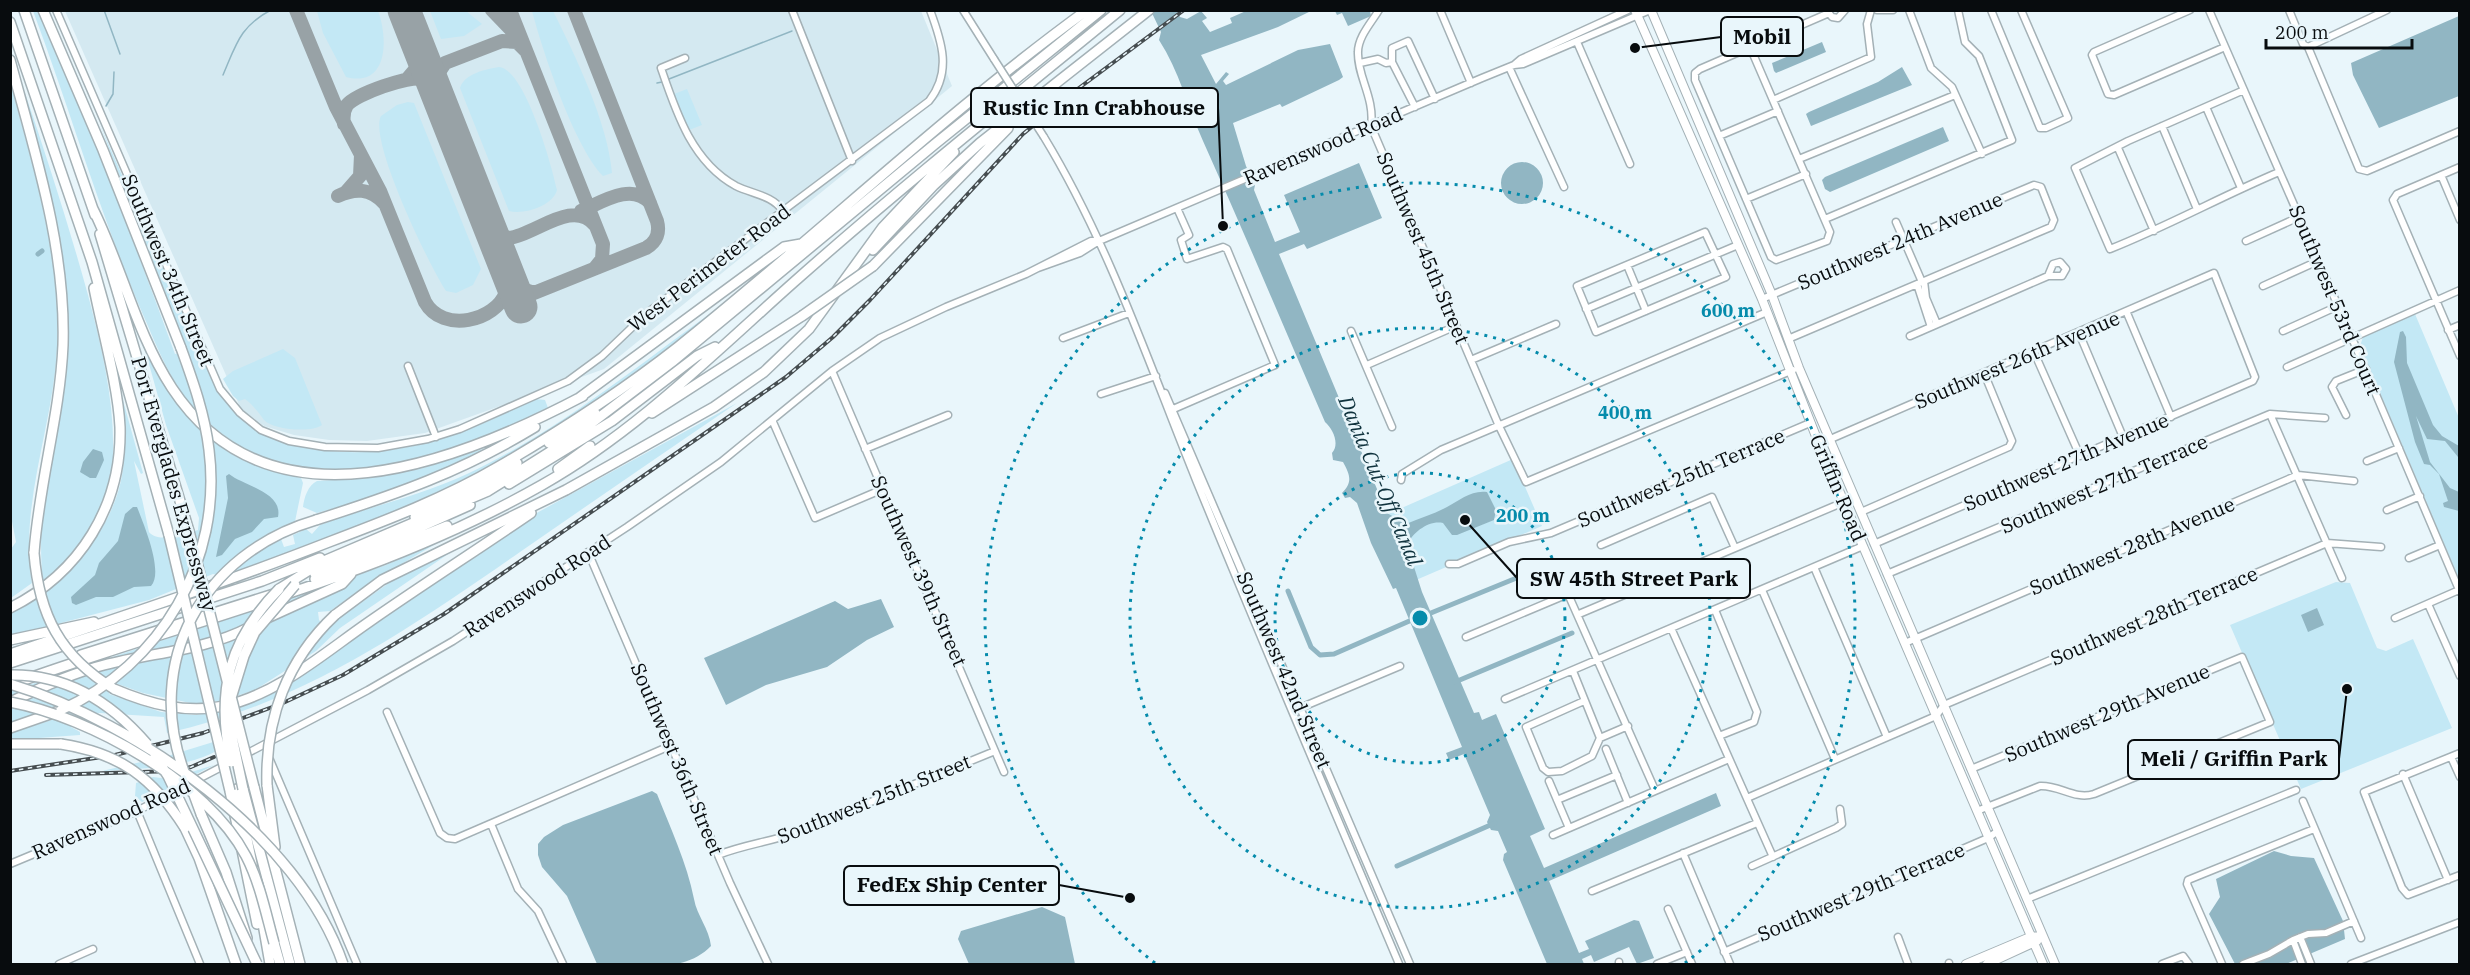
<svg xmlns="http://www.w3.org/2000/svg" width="2470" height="975" font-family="'IBM Plex Serif',serif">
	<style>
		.built { fill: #d4e9f1 }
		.green { fill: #c3e8f5 }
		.water { fill: #91b6c3 }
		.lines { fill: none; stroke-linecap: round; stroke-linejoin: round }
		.stream { stroke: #91b6c3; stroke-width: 1.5 }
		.canal { stroke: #91b6c3; stroke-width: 5 }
		.taxiway { stroke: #98a2a6; stroke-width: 14 }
		.runway { stroke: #98a2a6; stroke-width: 33 }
		.minor-casing { stroke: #a4b1b6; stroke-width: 9 }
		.major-casing { stroke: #a4b1b6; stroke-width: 10 }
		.highway-casing { stroke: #a4b1b6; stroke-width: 12 }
		.minor { stroke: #fff; stroke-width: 6 }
		.major { stroke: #fff; stroke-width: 8 }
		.highway { stroke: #fff; stroke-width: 9 }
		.rail-casing { stroke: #464d50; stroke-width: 4 }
		.rail { stroke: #e9f6fb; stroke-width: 1.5; stroke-dasharray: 4.5; stroke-linecap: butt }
		.minor-bridge-casing { stroke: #a4b1b6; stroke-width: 9; stroke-linecap: butt }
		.highway-bridge-casing { stroke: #a4b1b6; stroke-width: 12; stroke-linecap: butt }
		.minor-bridge { stroke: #fff; stroke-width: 6 }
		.highway-bridge { stroke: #fff; stroke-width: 9 }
		.ring { fill: none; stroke: #058bab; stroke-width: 3; stroke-dasharray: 3 6 }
		.labels { text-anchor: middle; stroke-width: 5; stroke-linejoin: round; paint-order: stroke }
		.street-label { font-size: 20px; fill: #080c0e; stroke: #e9f6fb }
		.water-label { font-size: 21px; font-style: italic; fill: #0f323d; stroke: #e9f6fb }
		.centre { fill: #058bab; stroke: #e9f6fb; stroke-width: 3 }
		.ring-label { font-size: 18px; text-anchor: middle; font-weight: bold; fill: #058bab; stroke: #e9f6fb; stroke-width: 5; stroke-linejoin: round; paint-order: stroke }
		.leader { fill: none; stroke: #080c0e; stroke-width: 2 }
		.callout-dot { fill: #080c0e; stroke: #e9f6fb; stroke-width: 2 }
		.callout { fill: #e9f6fb; stroke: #080c0e; stroke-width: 2 }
		.callout-label { font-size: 21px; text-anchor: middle; font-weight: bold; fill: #080c0e }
	</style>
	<rect width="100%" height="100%" fill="#e9f6fb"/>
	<path class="built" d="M65,11H921L952,86L604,369L425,433L367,441L329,440L294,435L264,426L241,409Z"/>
	<path class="green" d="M33,11H39C88,123 133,238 175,354L187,351L100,125L217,391C228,405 240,420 256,429C308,458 377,457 434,441C469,432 503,414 536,399L545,400L548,408L544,414C513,427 483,442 451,452C397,468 328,478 272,461C242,451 212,429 191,405C170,380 157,347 144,317C101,218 71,112 33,11Z
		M317,11H378C388,37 389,88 346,77L323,33Z
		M430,11H466L482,24L464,36L441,39Z
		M532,11H553C575,55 608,123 612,173L603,176C574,146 543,52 532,11Z
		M499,67C525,69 552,166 557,190C553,206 524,215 509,211L460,88C464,74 486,69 499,67Z
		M10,81C33,169 62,257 57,349C53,427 19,504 32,583L11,598V549L16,542L10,511Z
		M687,89L702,125L689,130L674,94Z
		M24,90C47,158 69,226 88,295C102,348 115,403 113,457C111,502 78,555 43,582C36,519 49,457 59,396C62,378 66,359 67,341C71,256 45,172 24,90Z
		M408,102L414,103L481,269L473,285L456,293L446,291C430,267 368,140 381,116L397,105Z
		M726,302L695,331L609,396L455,488L228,577L213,574L149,600L11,636V613C67,585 123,522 124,455C124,431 121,406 118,382L143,473L141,474L134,461L149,532C159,544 183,533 198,530L199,518L166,425L142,339C161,379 174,401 207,433C215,441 225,451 235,456C256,467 278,472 301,478L303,483L293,531L281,539L284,547L295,544L293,535L306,529L312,534L320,525C368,507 420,496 467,474C561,430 642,362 726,302Z
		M2415,314L2459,418V579L2360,346L2363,337Z
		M283,349L295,358L322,425C312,433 273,430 264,420C258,412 253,405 245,399L239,401L233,396L223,379L233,371Z
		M737,403C664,453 592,502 520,552C409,629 301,704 167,733L164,717L100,713L73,719L71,727L80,732V735L11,740V733L61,717L56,707L11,722V691L345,579L386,565L449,536L371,582L330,611L318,612L319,620L327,630L337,620L393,580L473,537L340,628L316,651L255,690L221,701L195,704L143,693L115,683L109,694L161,712L196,715L224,711L262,699L317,665L493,537Z
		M511,440L450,470L375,497L317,513L303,507C304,498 308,485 317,481L377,477L420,469Z
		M1513,459L1542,526L1416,580L1388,514Z
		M2336,582L2350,583L2377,648L2386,651L2413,639L2452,728L2301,789L2230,625Z
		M236,735C206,770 144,768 102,771L171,755Z
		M214,765L142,802L135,796L136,783L153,777L169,779Z"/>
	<path class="water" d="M1151,11H1177L1180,17L1187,19L1201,11L1207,18L1202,21L1210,32L1232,23L1230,18L1246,11H1311L1278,27L1201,55L1216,84L1226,72L1229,74L1223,81L1226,85L1298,50L1330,44L1343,77L1339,80L1282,107L1280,104L1233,123L1246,166L1255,185L1254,190L1275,242L1300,232L1284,195L1359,163L1382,218L1307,249L1304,244L1279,254L1387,513L1406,524C1420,518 1434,514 1447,507C1460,500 1471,490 1487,492L1496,510L1494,520L1457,535H1452L1443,523C1429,520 1413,532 1407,545L1422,592L1474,713L1479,712L1482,720L1496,714L1545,829L1530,836L1544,868L1716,793L1721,806L1549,881L1579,953L1589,949L1585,941L1634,920L1639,921L1654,958L1637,964L1629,947L1594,962L1591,955L1582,959L1584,964H1547L1503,860L1504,854L1507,852L1498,831L1491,830L1487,822L1490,815L1464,754L1449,760L1446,753L1462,747L1396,588L1393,589L1371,543L1357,503L1350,497L1345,498L1342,493C1353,482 1350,475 1343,462L1333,460L1332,453C1340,444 1333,429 1325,422C1284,328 1245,234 1203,141C1188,107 1179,71 1159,40L1161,32Z
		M1335,11H1370L1371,16L1348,26L1342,13L1337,15Z
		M2459,16V96L2379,128L2353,75L2351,63Z
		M1822,42L1826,52L1776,73L1774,71L1772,63Z
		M1902,67L1912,85L1811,126L1806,114L1809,112L1878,82Z
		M1943,127L1949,141L1830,192L1825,189L1822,180L1825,177Z
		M1501 183a21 21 0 1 1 42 0a21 21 0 1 1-42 0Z
		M2403,331L2406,337L2407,363L2433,425L2442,436L2459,446L2458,457L2445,441L2427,439L2416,416L2430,462L2450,488L2459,492V511L2444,507L2443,503L2448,501L2439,474L2430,465L2424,464L2415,442L2394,362L2400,332Z
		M93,449L102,452L104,460L96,478H90L80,472L83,462Z
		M229,474C244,486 283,492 278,517L264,519L252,532L235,539L222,555L216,557L228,498L226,476Z
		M133,507H137C144,525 164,572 151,586L134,587L113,597H96L76,605L72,603L71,597L95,575L99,563L118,541L125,514Z
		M881,599L894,627L867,640L827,667L766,685L726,705L704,658L835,601L848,609Z
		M2317,608L2324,625L2308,632L2301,615Z
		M652,791L657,794C670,827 687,863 694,899C697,916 709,928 711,946C683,975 635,965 597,964L567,896L542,867L538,855V844L544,837L563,825Z
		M2274,851L2291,856L2314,858L2343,921L2345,939L2286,964H2235L2209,914L2220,897L2216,879Z
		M1042,907L1065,917L1075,964H969L958,939L961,931Z"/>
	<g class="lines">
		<path class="stream" d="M104,10L120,54
			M223,75C236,45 240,26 271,10
			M669,79L792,31
			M657,83L662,82
			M106,106L113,94L114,72"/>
		<path class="canal" d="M38,254L42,251
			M1288,591L1311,647L1320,655L1334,654L1414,619
			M1426,615L1541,568
			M1455,682L1572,633
			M1397,866L1495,823"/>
		<path class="taxiway" d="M296,10L336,107L380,191L425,302C443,334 496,321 506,292C509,282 506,273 504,264
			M492,10L516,35
			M510,10L603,244L602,259L594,269
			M408,78L419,65V48
			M438,98L435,78L445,63L502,41L517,42L525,50
			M344,124C343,117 343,111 347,105C356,94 409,75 423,79L436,93
			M346,192L360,176L361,155
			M338,196C355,188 370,188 384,203
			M581,211C602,202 632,182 650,203
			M488,223L499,235L509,238C535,235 573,198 595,225
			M508,273L516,287L534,293L646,248C657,242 660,232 657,221L574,10"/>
		<path class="runway" d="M404,10L521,307"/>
		<g class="minor-casing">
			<path id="minor" d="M56,10L220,389L240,413L261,430L289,441L325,447L378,448L428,439L460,429L568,381L602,356L647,313L929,101C952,72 942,42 930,10
				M792,10L852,161
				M963,10L994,59
				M1379,10C1371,23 1358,37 1358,52C1357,76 1375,98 1371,126L1499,426L1526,482L1793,370
				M1440,10L1471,83
				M1877,10H1893
				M1909,10L1931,68L1952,87L1982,154
				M1991,10L2040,128H2046L2068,118L2021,10
				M2190,10L2094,52L2092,55L2108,94L2114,95L2225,47
				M2209,10L2352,338L2460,592
				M2289,10L2303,44L2308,47L2359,169L2367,171L2460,131
				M1828,12L1832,17L1838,18L1845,10
				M1577,42L1630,164
				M1750,47L1830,232L1827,241L1776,260L1771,257L1695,80V73L1700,69L1829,13
				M2308,47L2387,10
				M685,58L661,68C676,112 692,162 736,186C752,194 772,195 783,211
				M1392,62L1415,107
				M1360,63L1378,59L1386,63L1392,62V48L1408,41L1435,99
				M1514,65L1521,59L1628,10
				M1509,67L1564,187
				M2244,90L2128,141L2075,168L2110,249C2168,226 2222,196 2279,172
				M1773,100L1871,57L1867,24L1871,10
				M2206,107L2241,188
				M2162,126L2197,209
				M1719,136L1778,111
				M1044,137C1109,244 1149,364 1196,480C1262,642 1331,803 1399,964
				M2118,148L2154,231
				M1799,159L1955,95
				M2460,167L2397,194L2393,200L2460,356
				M2441,175L2460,220
				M1746,199L1806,174
				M1825,219L2012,140L1979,56L1965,42L1958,10
				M1896,222L1922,282
				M1705,232L1726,277L1596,332L1577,286Z
				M2246,241L2299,217
				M1627,265L1646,311
				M1038,268L1080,253L1099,241
				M1924,281L1926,298L1937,324
				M1917,284L1931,327
				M2263,286L2318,261
				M1762,299L2034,185L2041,187L2054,220L2051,227L1788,339
				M1586,309L1738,245
				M2127,313L2171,417
				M2448,330L2460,325
				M1351,331L1392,427
				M2283,331L2338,306
				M2079,333L2123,437
				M1910,336L2048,276H2062L2066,269L2060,262L2053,264L2048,276
				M1063,338L1129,313
				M2034,352L2080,456
				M1471,360L1556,324
				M1367,365L1456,326
				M408,366L436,437
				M2287,367L2460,290
				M832,371L1004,772
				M1165,393L1410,964
				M1101,394L1156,376
				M1171,410L1275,365L1227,249L1223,247L1187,259L1181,240L1189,235L1177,208
				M2270,414L2342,578
				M2346,415L2332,387L2336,381L2366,369
				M773,422L815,518L883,489
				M1819,444L2214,273L2255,377L2253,381L1874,544
				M865,449L948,415
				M2367,461L2399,448
				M1401,480L1402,474L1441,450L1767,312
				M2387,510L2420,496
				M1861,512L2009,447L2012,441L1984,373
				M1601,545L1712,497L1735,548
				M588,552L730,883L768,964
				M2409,558L2440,545
				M1449,564H1458L1509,542L1551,533L1810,423
				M1814,567L1887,737
				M1887,574L2270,414L2325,418
				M1762,590L1835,759
				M2428,604L2460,676
				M1715,610L1757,712L1754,722L1719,736
				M1579,614L1844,502
				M2395,618L2459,590
				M1671,628L1773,857
				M1466,637L1568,594L1655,790
				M1905,643L2298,475L2354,481
				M1573,671L1600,738L1592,756L1562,771L1548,772L1543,768L1526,727L1584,701
				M1505,699L1863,546
				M1300,708L1400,666
				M387,712L440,833L447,838L455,839L672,745
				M1600,738L1628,726
				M1606,749L1628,803
				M2460,753L2364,792L2402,888L2408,895L2460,875
				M244,755L368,690L453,641L627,527L721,462L832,371L880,338L946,307L1026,274L1091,241H1099L1482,78L1514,65L1523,64L1650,10
				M2451,757L2460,777
				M270,760L357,964
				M1971,769L2242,657L2270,722L2094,794C2074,800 2060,785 2040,786L1977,811
				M2403,774L2448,880
				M1549,781L1569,828
				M1747,798L1936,716L1944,705L2327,543L2381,547
				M1557,800L1617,775
				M2303,801L2361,938
				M137,811L200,964
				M491,824L518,889L538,911L563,964
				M1553,835L1729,759
				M1683,853L1730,964
				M718,855C743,845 769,842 795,833L995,751
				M10,864L137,811L227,764
				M1752,866L1836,828L1842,824L1840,809
				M1592,891L1757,823
				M2027,899L2296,790
				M1668,909L1692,964
				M1898,937L1908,964
				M2300,937L2311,964
				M2293,940L2302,964
				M1724,952L1988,838L1998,831
				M1619,962V964
				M1949,963V964
				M59,964L93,949
				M1657,964L1687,952
				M2162,964L2183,956L2189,964
				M2222,964L2187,884L2188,880L2314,829
				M2243,964L2269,954L2293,940L2308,934L2326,933L2354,921
				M2351,964L2460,922"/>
		</g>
		<g class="major-casing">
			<path id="major" d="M1635,10L1762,299L1819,444L2043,964
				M1651,10L1772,295L1799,368L2055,964
				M1966,964L2030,937L2042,936
				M1987,964L2037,941"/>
		</g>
		<g class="highway-casing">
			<path id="highway" d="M24,10L95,215
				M43,10L103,150L181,348
				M10,22L92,262L169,535
				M10,60C35,153 66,248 63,345C60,415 39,483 34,553
				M93,209C122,267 136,333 172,388C270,537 458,462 583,396
				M100,234L189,531
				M873,250L934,185L980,143L1149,10
				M873,266L1008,128
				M579,398L784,247L801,244
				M652,413L802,316
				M549,443L595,413
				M558,469L590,446
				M509,484L612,421L697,356L715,347
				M415,517L486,482L517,463
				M316,520C397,494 461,472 535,427
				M315,574L470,505
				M315,579L447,526
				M279,589L324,561L488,491L572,438L672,362L935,144L1101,10
				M10,608C80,573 122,506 120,427C118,386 102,329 94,288
				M335,615L382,580L566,490L714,407L764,372L809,329L883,227L954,152
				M265,619L342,584L351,574
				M10,640L94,622
				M10,654C118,618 224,583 329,542C387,520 445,498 498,467C560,431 622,391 678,347C816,237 944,114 1087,10
				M81,655L277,593
				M10,663L262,581L320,558
				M10,685C191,619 373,581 542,485C636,432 714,353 794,282C900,188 1010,100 1120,10
				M114,689C149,704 186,714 224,706C278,694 324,653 369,622C422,585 477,550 531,513
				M10,702C41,688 72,673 104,665C154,652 204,651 250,627
				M10,728L56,712
				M10,744H61
				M267,785L275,847
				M254,787L300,964
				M237,789L252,864
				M243,789L290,964
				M230,791L257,924
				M201,814L226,872L247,938
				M185,828L199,858L236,964
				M258,895L270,964
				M274,943L280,964"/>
		</g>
		<use href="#minor" class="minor"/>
		<use href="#major" class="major"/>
		<use href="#highway" class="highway"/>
		<g class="rail-casing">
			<path id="rail" d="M10,771L115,755L203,733L283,703L343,675L444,614L786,377L833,337L870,300L1023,134L1079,88L1184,10
				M46,775L173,771L191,767L214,757"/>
		</g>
		<use href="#rail" class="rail"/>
		<g class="minor-bridge-casing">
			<path id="minor-bridge" d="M994,59L1044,137"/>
		</g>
		<g class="highway-bridge-casing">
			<path id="highway-bridge" d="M802,316L873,266
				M189,531L254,787
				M169,535L230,791
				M34,553C39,615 60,656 114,689
				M10,675C67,674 111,702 147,744
				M10,684C137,722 299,836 343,964
				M232,695L244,656L255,632L295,585
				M10,702C90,717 207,782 246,856C260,883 266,914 274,943
				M61,710C161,665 223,560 209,450C205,415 193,381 181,348
				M231,712V732L243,789
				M61,744C120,753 153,778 185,828
				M155,756L168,776L257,964
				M231,762C216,692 228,641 279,589
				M185,774C142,662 203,553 316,520
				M267,785C265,719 287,660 335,615
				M194,795L201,814"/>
		</g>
		<use href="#minor-bridge" class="minor-bridge"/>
		<use href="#highway-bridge" class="highway-bridge"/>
	</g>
	<g class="ring">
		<circle cx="1420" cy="618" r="145"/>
		<circle cx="1420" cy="618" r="290"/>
		<path d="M1155 963A435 435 0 1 1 1685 963"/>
	</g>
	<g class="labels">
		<g class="street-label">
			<text transform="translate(1323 146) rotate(-23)" y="7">Ravenswood Road</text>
			<text transform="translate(1900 241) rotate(-23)" y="7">Southwest 24th Avenue</text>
			<text transform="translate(1423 248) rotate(67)" y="7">Southwest 45th Street</text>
			<text transform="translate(709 268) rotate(-37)" y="7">West Perimeter Road</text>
			<text transform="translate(168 270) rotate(67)" y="7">Southwest 34th Street</text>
			<text transform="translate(2335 300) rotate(67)" y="7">Southwest 53rd Court</text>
			<text transform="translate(2017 360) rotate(-23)" y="7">Southwest 26th Avenue</text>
			<text transform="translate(2066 462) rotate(-23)" y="7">Southwest 27th Avenue</text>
			<text transform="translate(1681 478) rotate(-23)" y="7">Southwest 25th Terrace</text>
			<text transform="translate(174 484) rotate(74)" y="7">Port Everglades Expressway</text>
			<text transform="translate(2104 484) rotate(-23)" y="7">Southwest 27th Terrace</text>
			<text transform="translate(1838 488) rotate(67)" y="7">Griffin Road</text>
			<text transform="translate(2132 546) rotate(-23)" y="7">Southwest 28th Avenue</text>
			<text transform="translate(919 571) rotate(66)" y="7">Southwest 39th Street</text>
			<text transform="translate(537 586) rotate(-33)" y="7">Ravenswood Road</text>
			<text transform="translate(2154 616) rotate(-23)" y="7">Southwest 28th Terrace</text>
			<text transform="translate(1284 670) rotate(67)" y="7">Southwest 42nd Street</text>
			<text transform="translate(2107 713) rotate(-23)" y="7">Southwest 29th Avenue</text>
			<text transform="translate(677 759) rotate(67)" y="7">Southwest 36th Street</text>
			<text transform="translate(874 799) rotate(-22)" y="7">Southwest 25th Street</text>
			<text transform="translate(111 819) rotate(-24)" y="7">Ravenswood Road</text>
			<text transform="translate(1861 892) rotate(-23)" y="7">Southwest 29th Terrace</text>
		</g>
		<g class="water-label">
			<text transform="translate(1380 481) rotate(67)" y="7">Dania Cut-Off Canal</text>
		</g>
	</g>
	<circle cx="1420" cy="618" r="9" class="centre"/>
	<g class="ring-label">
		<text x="1728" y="317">600 m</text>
		<text x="1625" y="419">400 m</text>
		<text x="1523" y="522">200 m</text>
	</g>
	<path class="leader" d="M1635 48L1721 37M1223 226L1218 108M1465 520L1517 578M2347 689L2339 759M1130 898L1059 885"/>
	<g class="callout-dot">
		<circle cx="1635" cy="48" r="6"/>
		<circle cx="1223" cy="226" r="6"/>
		<circle cx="1465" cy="520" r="6"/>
		<circle cx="2347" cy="689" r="6"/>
		<circle cx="1130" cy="898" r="6"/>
	</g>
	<g class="callout">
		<rect x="1721" y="17" width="82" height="39" rx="6"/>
		<rect x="971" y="88" width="247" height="39" rx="6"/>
		<rect x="1517" y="559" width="233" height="39" rx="6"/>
		<rect x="2128" y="740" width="211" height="39" rx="6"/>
		<rect x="844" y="866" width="215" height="39" rx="6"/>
	</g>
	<g class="callout-label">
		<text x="1762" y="44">Mobil</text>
		<text x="1094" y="115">Rustic Inn Crabhouse</text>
		<text x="1634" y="586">SW 45th Street Park</text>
		<text x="2234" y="766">Meli / Griffin Park</text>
		<text x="952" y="892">FedEx Ship Center</text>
	</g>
	<rect width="2470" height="975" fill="none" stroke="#080c0e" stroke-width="24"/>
	<path d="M2266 39v9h146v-9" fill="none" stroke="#080c0e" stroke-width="3"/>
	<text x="2275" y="39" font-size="18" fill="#080c0e" stroke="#e9f6fb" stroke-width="4.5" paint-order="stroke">200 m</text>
</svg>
